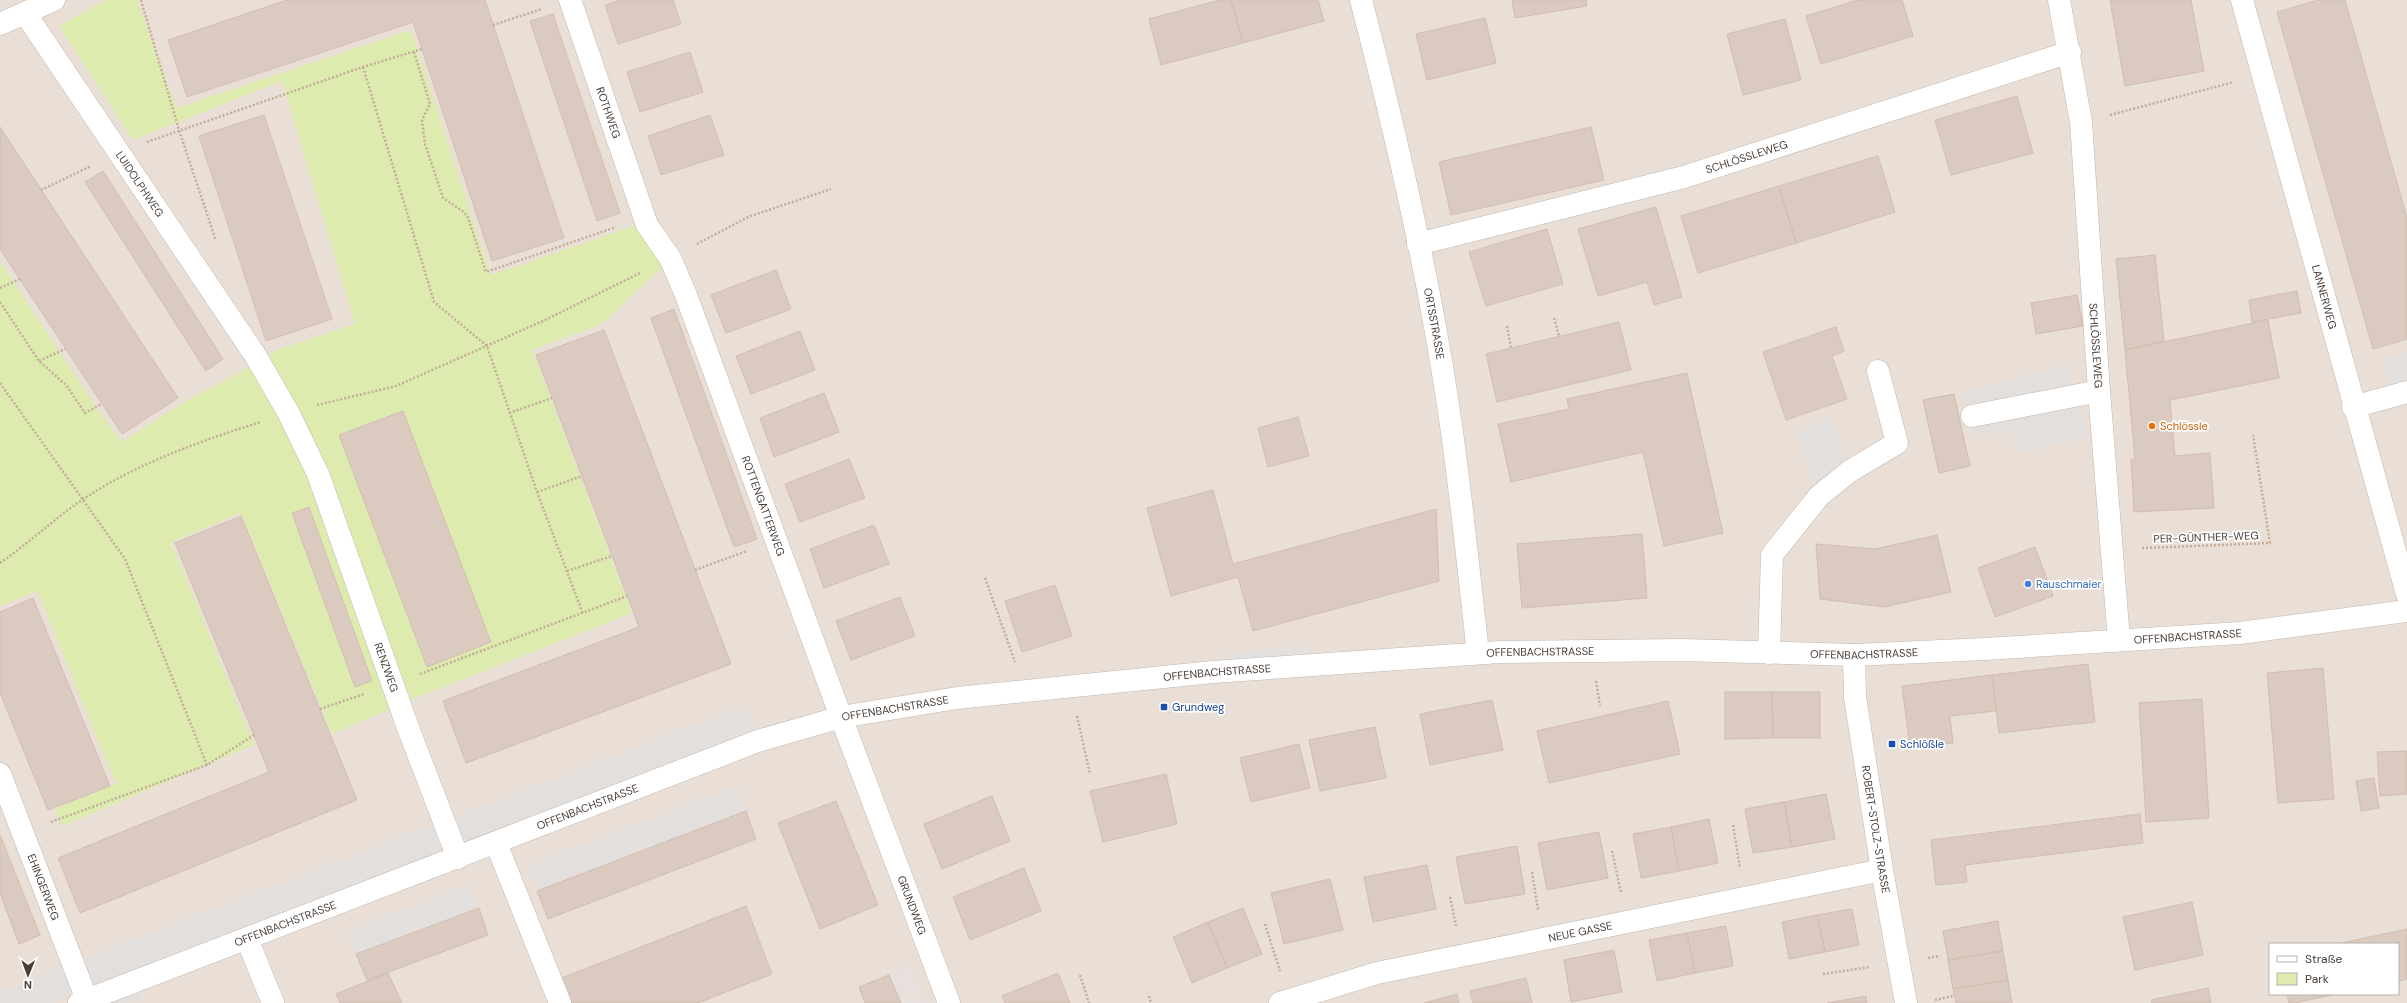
<svg xmlns="http://www.w3.org/2000/svg" width="2407" height="1003" font-family="'DM Sans',sans-serif">
	<style>
		.residential { fill: #e9dfd6; fill-rule: evenodd }
		.industrial { fill: #e7e0dd }
		.green { fill: #deebaf }
		.parking { fill: #e3dfdd }
		.building { fill: #dacac0; stroke: #d2bdb0 }
		.lines { fill: none; stroke-linecap: round; stroke-linejoin: round }
		.minor-casing { stroke: #c4b7ad; stroke-width: 23 }
		.path { stroke: #c4ac9a; stroke-width: 2.5; stroke-dasharray: 2 2; stroke-linecap: butt }
		.minor { stroke: #fff; stroke-width: 22 }
		.food-dot { fill: #e8710a; stroke: #fff; stroke-width: 1.5 }
		.shop-dot { fill: #3f7fe0; stroke: #fff; stroke-width: 1.5 }
		.transit-dot { fill: #1a4fb4; stroke: #fff; stroke-width: 1.5 }
		.labels { text-anchor: middle; stroke-width: 3.5; stroke-linejoin: round; paint-order: stroke }
		.street-label { font-size: 11px; fill: #493d36; stroke: #fff }
		.food-label { font-size: 11px; fill: #c56008; stroke: #fff; text-anchor: start }
		.shop-label { font-size: 11px; fill: #366cbe; stroke: #fff; text-anchor: start }
		.transit-label { font-size: 11px; fill: #164399; stroke: #fff; text-anchor: start }
	</style>
	<rect width="100%" height="100%" fill="#f5eee8"/>
	<path class="residential" d="M0,0H2407V1003H0ZM2270,944H2398V994H2270Z"/>
	<path class="industrial" d="M911,966L926,1003H865L859,987Z"/>
	<path class="green" d="M105,0H137L176,108L411,30L491,275L654,219L666,245L660,269L602,324L532,350L632,613L418,697L332,734L241,513L171,542L254,745L62,826L55,809L116,784L37,591L0,606V261L94,404L122,442L191,398L268,357L276,350L355,324L282,81L133,140L59,26Z"/>
	<path class="parking" d="M2407,352V382L2391,386L2384,358Z
		M2068,365L2087,435L2017,454L2010,427L1973,436L1962,393Z
		M1830,417L1850,471L1815,484L1795,430Z
		M1313,646L1314,657L1228,665L1227,653Z
		M747,705L757,733L52,1003H0V991Z
		M736,786L746,811L537,891L528,866Z
		M470,885L479,908L356,954L347,932Z
		M138,987L143,998L129,1003H95Z"/>
	<path class="building" d="M287,0H485L564,238L492,261L413,22L187,97L168,40Z
		M620,0H673L681,24L618,44L605,5Z
		M1220,0H1231L1243,43L1161,65L1149,19Z
		M1231,0H1318L1324,21L1243,43Z
		M1512,0H1586L1587,6L1515,18Z
		M1858,0H1902L1913,36L1821,64L1806,16Z
		M2110,0H2191L2204,71L2125,86Z
		M2318,0H2345L2407,218V339L2373,349L2277,12Z
		M553,14L620,213L597,221L530,21Z
		M1485,18L1496,63L1427,80L1416,34Z
		M1785,19L1801,80L1743,95L1727,34Z
		M690,52L703,92L640,112L627,72Z
		M2017,96L2033,153L1951,175L1935,120Z
		M264,115L332,319L266,341L199,136Z
		M710,115L724,155L661,175L648,136Z
		M0,127L178,398L122,434L0,249Z
		M1591,127L1604,180L1451,215L1439,162Z
		M1878,156L1895,212L1796,243L1779,186Z
		M103,171L223,359L206,371L85,182Z
		M1779,186L1796,243L1698,273L1681,216Z
		M1656,207L1682,297L1654,305L1647,282L1598,296L1578,229Z
		M1547,229L1563,284L1486,306L1469,252Z
		M2155,255L2164,341L2125,350L2116,259Z
		M776,270L791,309L726,333L711,295Z
		M2297,291L2301,313L2252,322L2249,300Z
		M2077,295L2083,326L2036,334L2031,303Z
		M674,309L757,539L734,547L651,318Z
		M2268,320L2279,378L2170,400L2175,456L2210,453L2214,508L2134,512L2131,459H2135L2125,350Z
		M1619,322L1631,370L1497,402L1486,354Z
		M1836,327L1844,351L1832,356L1847,399L1786,420L1763,352Z
		M604,330L731,664L466,763L443,701L639,627L536,355Z
		M800,331L815,370L751,394L736,356Z
		M1687,373L1723,533L1664,546L1643,452L1511,482L1498,424L1569,409L1567,399Z
		M824,393L839,432L774,457L760,418Z
		M1954,394L1970,466L1939,473L1923,400Z
		M403,411L491,642L427,667L339,435Z
		M1298,417L1309,456L1268,467L1258,428Z
		M849,459L865,498L800,522L785,484Z
		M1213,490L1233,564L1436,509L1439,581L1253,631L1238,577L1171,596L1147,508Z
		M309,507L372,681L355,687L292,513Z
		M241,516L357,800L80,913L58,858L269,772L175,543Z
		M874,525L889,564L824,588L810,549Z
		M1642,534L1647,598L1522,608L1517,544Z
		M1937,535L1951,592L1884,607L1820,599L1816,544L1875,549Z
		M2035,547L2053,596L1995,617L1978,568Z
		M1055,585L1072,636L1022,652L1005,601Z
		M900,597L915,636L851,660L836,621Z
		M33,598L110,786L48,810L0,693V612Z
		M2088,664L2095,722L1999,733L1992,675Z
		M2323,668L2334,799L2278,803L2267,673Z
		M1992,675L1996,711L1950,716L1953,743L1910,748L1902,686Z
		M1725,692H1772L1773,738L1725,739Z
		M1772,692H1820V738H1773Z
		M2202,699L2209,818L2146,822L2139,703Z
		M1492,700L1503,750L1430,765L1420,714Z
		M1668,701L1680,754L1549,783L1537,731Z
		M1375,727L1386,778L1320,791L1309,740Z
		M1299,744L1310,788L1251,802L1240,758Z
		M2407,751V794L2380,796L2377,752Z
		M1166,774L1177,824L1103,842L1090,791Z
		M2374,778L2379,808L2361,811L2356,781Z
		M1826,794L1835,839L1792,847L1784,802Z
		M992,796L1010,841L942,869L924,824Z
		M836,801L878,905L820,929L778,823Z
		M1784,802L1792,847L1753,853L1745,809Z
		M746,811L756,839L548,919L537,891Z
		M2140,814L2143,843L1965,865L1967,882L1936,885L1931,840Z
		M1709,819L1718,863L1679,871L1671,827Z
		M1671,827L1679,871L1641,878L1633,834Z
		M1599,832L1608,878L1547,890L1538,843Z
		M0,835L40,935L19,944L0,893Z
		M1517,846L1525,894L1465,904L1456,857Z
		M1427,865L1436,909L1373,922L1364,877Z
		M1024,868L1041,911L970,940L953,897Z
		M1330,879L1343,930L1284,944L1271,893Z
		M2192,902L2203,955L2135,970L2123,917Z
		M746,906L772,974L698,1003H568L559,979Z
		M479,908L488,935L367,980L356,954Z
		M1243,908L1262,954L1227,968L1208,922Z
		M1852,909L1859,945L1825,952L1817,915Z
		M1817,915L1825,952L1789,959L1782,922Z
		M1998,921L2003,951L1948,960L1943,931Z
		M1208,922L1227,968L1192,983L1173,937Z
		M1726,926L1733,966L1695,973L1687,933Z
		M2407,929V979L2398,981V944H2337Z
		M1687,933L1695,973L1657,981L1649,940Z
		M1614,950L1622,992L1571,1002L1564,960Z
		M2003,951L2008,980L1953,989L1948,960Z
		M388,973L402,1003H340L336,994Z
		M1058,973L1070,1003H1005L1002,996Z
		M889,975L901,1003H865L859,987Z
		M1526,978L1532,1003H1473L1470,991Z
		M2008,980L2012,1003H1956L1953,989Z
		M2208,988L2211,1003H2152L2151,1000Z
		M1457,994L1459,1003H1424Z
		M2287,994H2337L2294,1003H2289Z
		M1866,996L1867,1003H1827Z"/>
	<g class="lines">
		<g class="minor-casing">
			<g id="minor">
				<path id="s1" d="M570,0L647,225L670,258L686,295L841,717L949,1003"/>
				<path id="s2" d="M1361,0C1390,111 1417,225 1437,338C1456,442 1466,548 1478,653"/>
				<path id="s3" d="M2059,0L2081,122L2099,391L2119,640"/>
				<path id="s4" d="M2242,0L2407,594"/>
				<path id="s5" d="M25,13L255,355L288,412L318,474L407,725L458,858"/>
				<path d="M0,24L54,0"/>
				<path id="s6" d="M1418,244L1684,177L2070,52"/>
				<path d="M2353,407L2407,392"/>
				<path d="M1972,416L2099,391"/>
				<path d="M1769,653L1772,555L1819,496L1850,471L1897,443L1878,371"/>
				<path id="s7" d="M1854,655L1855,697L1882,870L1906,1003"/>
				<path id="s8" d="M0,774L87,1000"/>
				<path d="M496,843L560,1003"/>
				<path d="M247,939L273,1003"/>
				<path id="s9" d="M79,1003L758,741L841,717L957,698L1213,672L1500,652L1682,650L1854,655L1985,649L2240,633L2407,611"/>
				<path id="s10" d="M1280,1003L1377,973L1882,870"/>
			</g>
		</g>
		<path class="path" d="M141,0L179,130L216,241
			M493,25L542,9
			M414,52L430,104L422,120L425,144L443,198L464,212L468,218L486,272L616,227
			M363,67L434,302L487,346L537,492L583,614
			M2110,115L2234,82
			M147,142L363,67L422,49
			M41,190L91,166
			M697,244L748,217L831,189
			M0,288L20,279
			M0,302L39,361L66,385L85,413L102,404
			M1554,318L1559,336
			M1507,326L1511,348
			M39,361L65,349
			M0,383L125,559L207,765
			M317,405L396,386L543,321L642,272
			M509,413L552,398
			M537,492L582,476
			M2142,548L2270,543L2253,435
			M0,563C29,543 54,519 82,500C137,463 199,442 260,422
			M695,570L747,551
			M567,571L612,556
			M985,578L1015,662
			M420,674L627,596
			M1596,681L1600,706
			M320,709L364,694
			M1077,716L1090,774
			M51,822L207,765L254,735
			M1733,825L1740,868
			M1612,851L1621,893
			M1532,872L1538,910
			M1450,897L1456,926
			M1265,924L1280,971
			M1928,958L1940,956
			M1823,974L1870,967
			M1080,975L1089,1003
			M1149,996L1151,1003
			M1935,1000L1953,996"/>
		<use href="#minor" class="minor"/>
	</g>
	<circle class="food-dot" cx="2152" cy="426" r="4"/>
	<circle class="shop-dot" cx="2028" cy="584" r="4"/>
	<g class="transit-dot">
		<rect x="1160" y="703" width="8" height="8" rx="2"/>
		<rect x="1888" y="740" width="8" height="8" rx="2"/>
	</g>
	<g class="labels">
		<g class="street-label">
			<text dy="4" stroke="none"><textPath href="#s1" startOffset="119">ROTHWEG</textPath></text>
			<text dy="4" stroke="none"><textPath href="#s6" startOffset="340">SCHLÖSSLEWEG</textPath></text>
			<text dy="4" stroke="none"><textPath href="#s5" startOffset="206">LUIDOLPHWEG</textPath></text>
			<text dy="4" stroke="none"><textPath href="#s4" startOffset="308">LANNERWEG</textPath></text>
			<text dy="4" stroke="none"><textPath href="#s2" startOffset="332">ORTSSTRASSE</textPath></text>
			<text dy="4" stroke="none"><textPath href="#s3" startOffset="348">SCHLÖSSLEWEG</textPath></text>
			<text dy="4" stroke="none"><textPath href="#s1" startOffset="543">ROTTENGATTERWEG</textPath></text>
			<text transform="translate(2206 537) rotate(-2)" y="4">PER-GÜNTHER-WEG</text>
			<text dy="4" stroke="none"><textPath href="#s9" startOffset="2165">OFFENBACHSTRASSE</textPath></text>
			<text dy="4" stroke="none"><textPath href="#s9" startOffset="1517">OFFENBACHSTRASSE</textPath></text>
			<text dy="4" stroke="none"><textPath href="#s9" startOffset="1841">OFFENBACHSTRASSE</textPath></text>
			<text dy="4" stroke="none"><textPath href="#s5" startOffset="752">RENZWEG</textPath></text>
			<text dy="4" stroke="none"><textPath href="#s9" startOffset="1193">OFFENBACHSTRASSE</textPath></text>
			<text dy="4" stroke="none"><textPath href="#s9" startOffset="869">OFFENBACHSTRASSE</textPath></text>
			<text dy="4" stroke="none"><textPath href="#s9" startOffset="545">OFFENBACHSTRASSE</textPath></text>
			<text dy="4" stroke="none"><textPath href="#s7" startOffset="176">ROBERT-STOLZ-STRASSE</textPath></text>
			<text dy="4" stroke="none"><textPath href="#s8" startOffset="121">EHINGERWEG</textPath></text>
			<text dy="4" stroke="none"><textPath href="#s1" startOffset="969">GRUNDWEG</textPath></text>
			<text dy="4" stroke="none"><textPath href="#s9" startOffset="221">OFFENBACHSTRASSE</textPath></text>
			<text dy="4" stroke="none"><textPath href="#s10" startOffset="309">NEUE GASSE</textPath></text>
		</g>
		<g class="food-label">
			<text x="2160" y="430">Schlössle</text>
		</g>
		<g class="shop-label">
			<text x="2036" y="588">Rauschmaier</text>
		</g>
		<g class="transit-label">
			<text x="1172" y="711">Grundweg</text>
			<text x="1900" y="748">Schlößle</text>
		</g>
	</g>
	<rect x="2269" y="943" width="130" height="52" fill="#ffffff" stroke="#b6b1af"/>
	<rect x="2277" y="956" width="20" height="6" fill="#ffffff" stroke="#b6b1af"/>
	<text x="2305" y="963" font-size="12" fill="#493d36">Straße</text>
	<rect x="2277" y="973" width="20" height="12" fill="#deebaf" stroke="#b6b1af"/>
	<text x="2305" y="983" font-size="12" fill="#493d36">Park</text>
	<g transform="translate(28 975) rotate(181)" stroke="#ffffff" stroke-width="3" paint-order="stroke">
	<path d="M0-3L7 15L0 10L-7 15Z" fill="#493d36"/>
	<text y="-6" font-size="11" font-weight="bold" text-anchor="middle" fill="#493d36">N</text>
	</g>
</svg>
